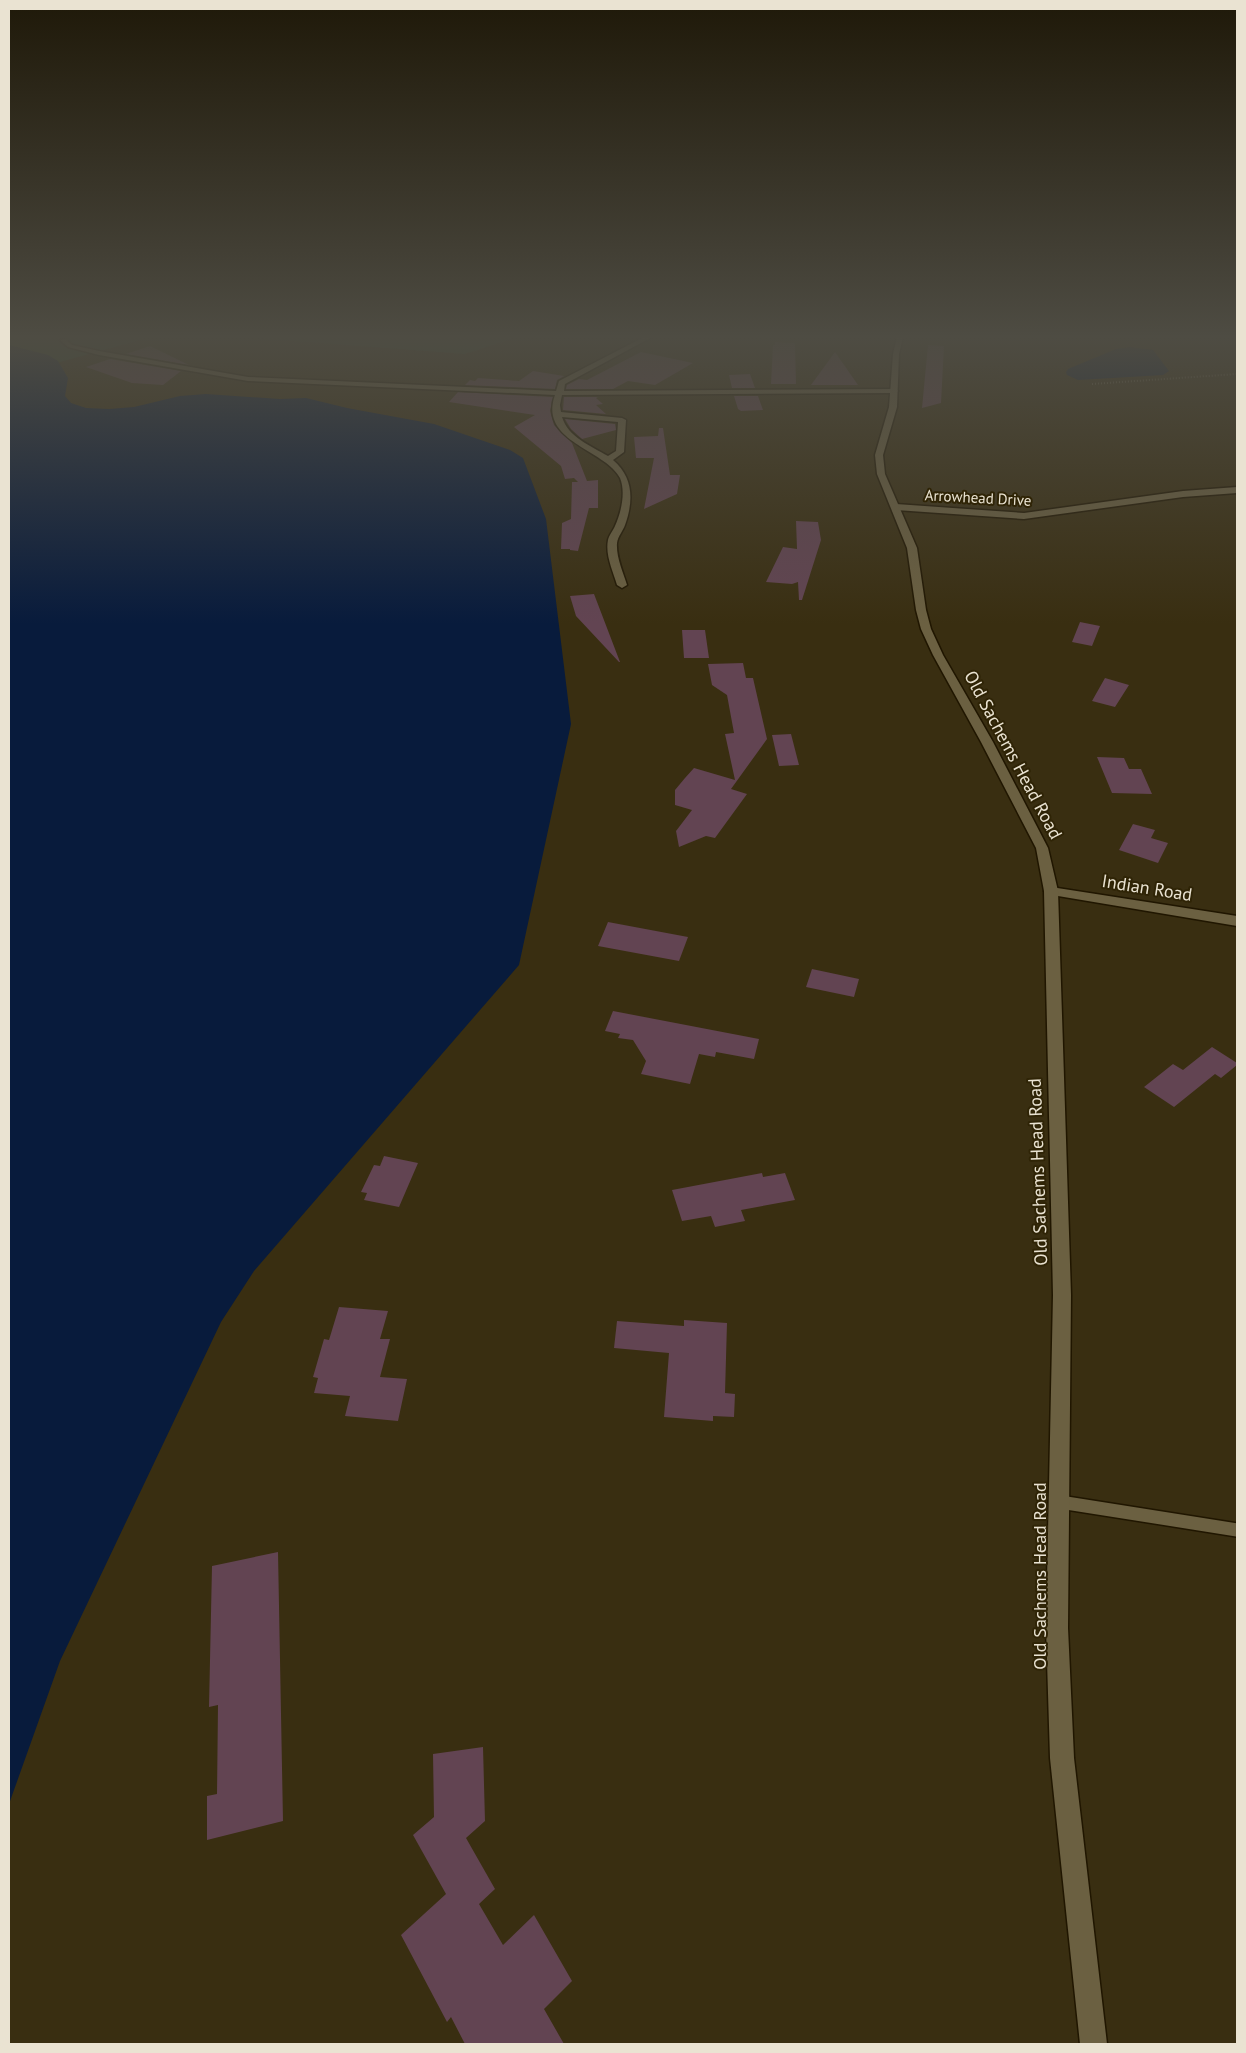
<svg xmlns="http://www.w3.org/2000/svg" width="1246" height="2053" font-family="'PT Sans',sans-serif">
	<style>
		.green { fill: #2d4c2d }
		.water { fill: #081b3c }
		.building { fill: #624452 }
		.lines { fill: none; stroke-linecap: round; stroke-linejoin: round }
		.lane-casing { stroke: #201600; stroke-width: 16 }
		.street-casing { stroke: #201600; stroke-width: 3 }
		.secondary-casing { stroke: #201600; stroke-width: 3 }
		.path { stroke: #736a51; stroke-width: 2; stroke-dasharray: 1 2; stroke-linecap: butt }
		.lane { stroke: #6b6041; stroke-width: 13 }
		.street { fill: #6b6041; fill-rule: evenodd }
		.secondary { fill: #6b6041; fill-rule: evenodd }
		.labels { text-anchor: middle; stroke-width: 4; stroke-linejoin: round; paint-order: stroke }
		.far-street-label { font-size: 15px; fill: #eae3d2; stroke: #2f2406 }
		.street-label { font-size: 18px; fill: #eae3d2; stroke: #2f2406 }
	</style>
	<rect width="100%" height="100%" fill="#392e11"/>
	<path class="green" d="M9,337H151L31,370L9,357Z
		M242,337H517L465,354Z"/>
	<path class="water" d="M9,345L48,355L58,361L68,378L65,396L71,403L86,408L109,409L134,407L180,396L206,394L280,399L306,398L347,408L434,424L510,450L523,458L546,519L571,724L519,965L254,1271L221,1322L60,1661L9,1804Z
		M1130,347L1153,350L1169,371L1163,375L1078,380L1067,375L1066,372L1068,369L1116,349Z"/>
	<path class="building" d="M775,342L795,343L796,384H771L773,345H775Z
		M928,345L944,346L941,403L922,408Z
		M150,346L189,365L126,354Z
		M641,352L693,363L655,385L628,381L613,389H566L567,385L579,379L587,380Z
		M835,352L858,385H811Z
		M110,359L181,371L163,385L132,383L86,367Z
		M533,371L564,376L557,380L555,389L465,385L470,380L475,381L478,378L519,381Z
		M750,374L755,388H732L729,375Z
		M458,392L553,397L550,411L554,425L572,443L587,481L598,480V508H589L578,551L570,550V549H561L562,523L571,519L572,482H578L574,478L565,479L561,466L514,427L535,415L449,402Z
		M734,396H758L763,410L741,411L738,409Z
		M564,397H598L596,398L603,404L596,405L606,414L563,410Z
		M565,419L615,424L616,430L582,439L571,429Z
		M659,428H663L670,475H680L677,494L644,509L654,458H636L634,437L658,436Z
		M796,521L818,522L821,540L802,600H799L798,582L792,584L766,582L783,547L797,549Z
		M594,594L620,662H619L576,616L570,596Z
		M1080,622L1100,626L1092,646L1072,642Z
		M682,630H705L709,658H684Z
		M743,663L746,678H753L767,739L731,789L747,794L715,838L706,836L679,847L676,831L692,810L675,805V790L685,778L694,768L735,780L725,734L734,733L727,695L712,685L708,664Z
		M1105,678L1129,685L1115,707L1092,701Z
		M791,734L799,765L779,766L772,735Z
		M1097,757L1124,758L1129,769H1141L1152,794L1112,793Z
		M1133,824L1155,830L1151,838L1168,843L1158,863L1119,850Z
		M608,922L688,937L679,961L598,946Z
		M812,969L859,979L854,997L806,987Z
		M613,1011L759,1039L754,1059L716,1052L715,1057L699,1054L690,1084L641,1074L646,1061L633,1040L618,1038L620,1034L605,1031Z
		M1212,1047L1237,1063V1065L1221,1078L1215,1074L1174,1107L1144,1087L1173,1064L1183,1070Z
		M384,1156L418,1163L399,1207L364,1200L367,1193L361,1192L374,1165L380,1166Z
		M762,1173L763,1177L785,1173L795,1200L741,1210L745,1221L715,1227L711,1216L682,1221L672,1190Z
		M339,1307L388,1311L380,1339H390L380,1377L407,1379L398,1421L345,1416L350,1396L314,1393L318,1378L313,1377L324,1339L329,1340Z
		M684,1320L727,1323L725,1393L735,1394L734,1417L713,1416V1421L664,1417L669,1353L614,1348L617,1321L684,1326Z
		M278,1552L283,1821L207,1840V1796L217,1794L218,1705L209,1707L212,1566Z
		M483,1747L485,1821L466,1838L495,1889L479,1904L503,1945L534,1915L572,1981L544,2009L564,2044H465L451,2017L447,2022L401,1935L446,1894L413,1835L434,1817L433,1754Z"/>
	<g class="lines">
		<g class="lane-casing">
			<path id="lane" d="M1060,1502L1237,1530"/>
		</g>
		<g class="street-casing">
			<path id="street" d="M644,337H652L565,384L564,391L894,389L898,391L894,393L562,395L560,405L561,412L622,418L626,420L624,452L613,460C633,477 634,500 625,525C623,531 618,536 617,543C616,557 623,572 627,585L622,588L617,585C613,571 605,555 608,540C609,535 613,531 615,526C621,513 626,492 620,478C605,449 538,442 555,395L248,381L99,355L68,347L60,340L65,339L72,345L99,351L248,377L556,391L559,381ZM562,417L618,422L616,451L608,456C591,446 568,437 562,417Z
				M1237,487V493L1183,497L1024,519L896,510L892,507L896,504L1024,513L1183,491Z
				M1051,887L1237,916V926L1046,894L1044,891L1046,888Z"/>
		</g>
		<g class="secondary-casing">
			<path id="secondary" d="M897,337H903L899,354L897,407L883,455L885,474L917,548L926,610L931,629L943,655L993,742L1048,848L1058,891L1071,1295L1068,1628L1074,1758L1107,2044H1080L1050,1758L1046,1628L1053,1295L1044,891L1036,848L981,742L933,655L921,629L916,610L907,548L877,474L875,455L889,407L893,354Z"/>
		</g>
		<path class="path" d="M1092,384L1237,374"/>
		<use href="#lane" class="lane"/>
		<use href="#street" class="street"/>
		<use href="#secondary" class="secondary"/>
	</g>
	<linearGradient id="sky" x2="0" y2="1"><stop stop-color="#1f1909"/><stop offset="0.54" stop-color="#4e4c43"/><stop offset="1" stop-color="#4e4c43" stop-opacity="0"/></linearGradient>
	<rect width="1246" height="624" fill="url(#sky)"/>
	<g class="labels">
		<g class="far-street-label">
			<text transform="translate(978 498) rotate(3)" y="5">Arrowhead Drive</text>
		</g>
		<g class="street-label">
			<text transform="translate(1013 755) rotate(62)" y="6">Old Sachems Head Road</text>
			<text transform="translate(1147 888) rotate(9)" y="6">Indian Road</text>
			<text transform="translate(1038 1172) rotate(-92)" y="6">Old Sachems Head Road</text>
			<text transform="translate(1040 1576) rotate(-90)" y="6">Old Sachems Head Road</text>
		</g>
	</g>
	<rect width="1246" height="2053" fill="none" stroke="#eae3d2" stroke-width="20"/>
</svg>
